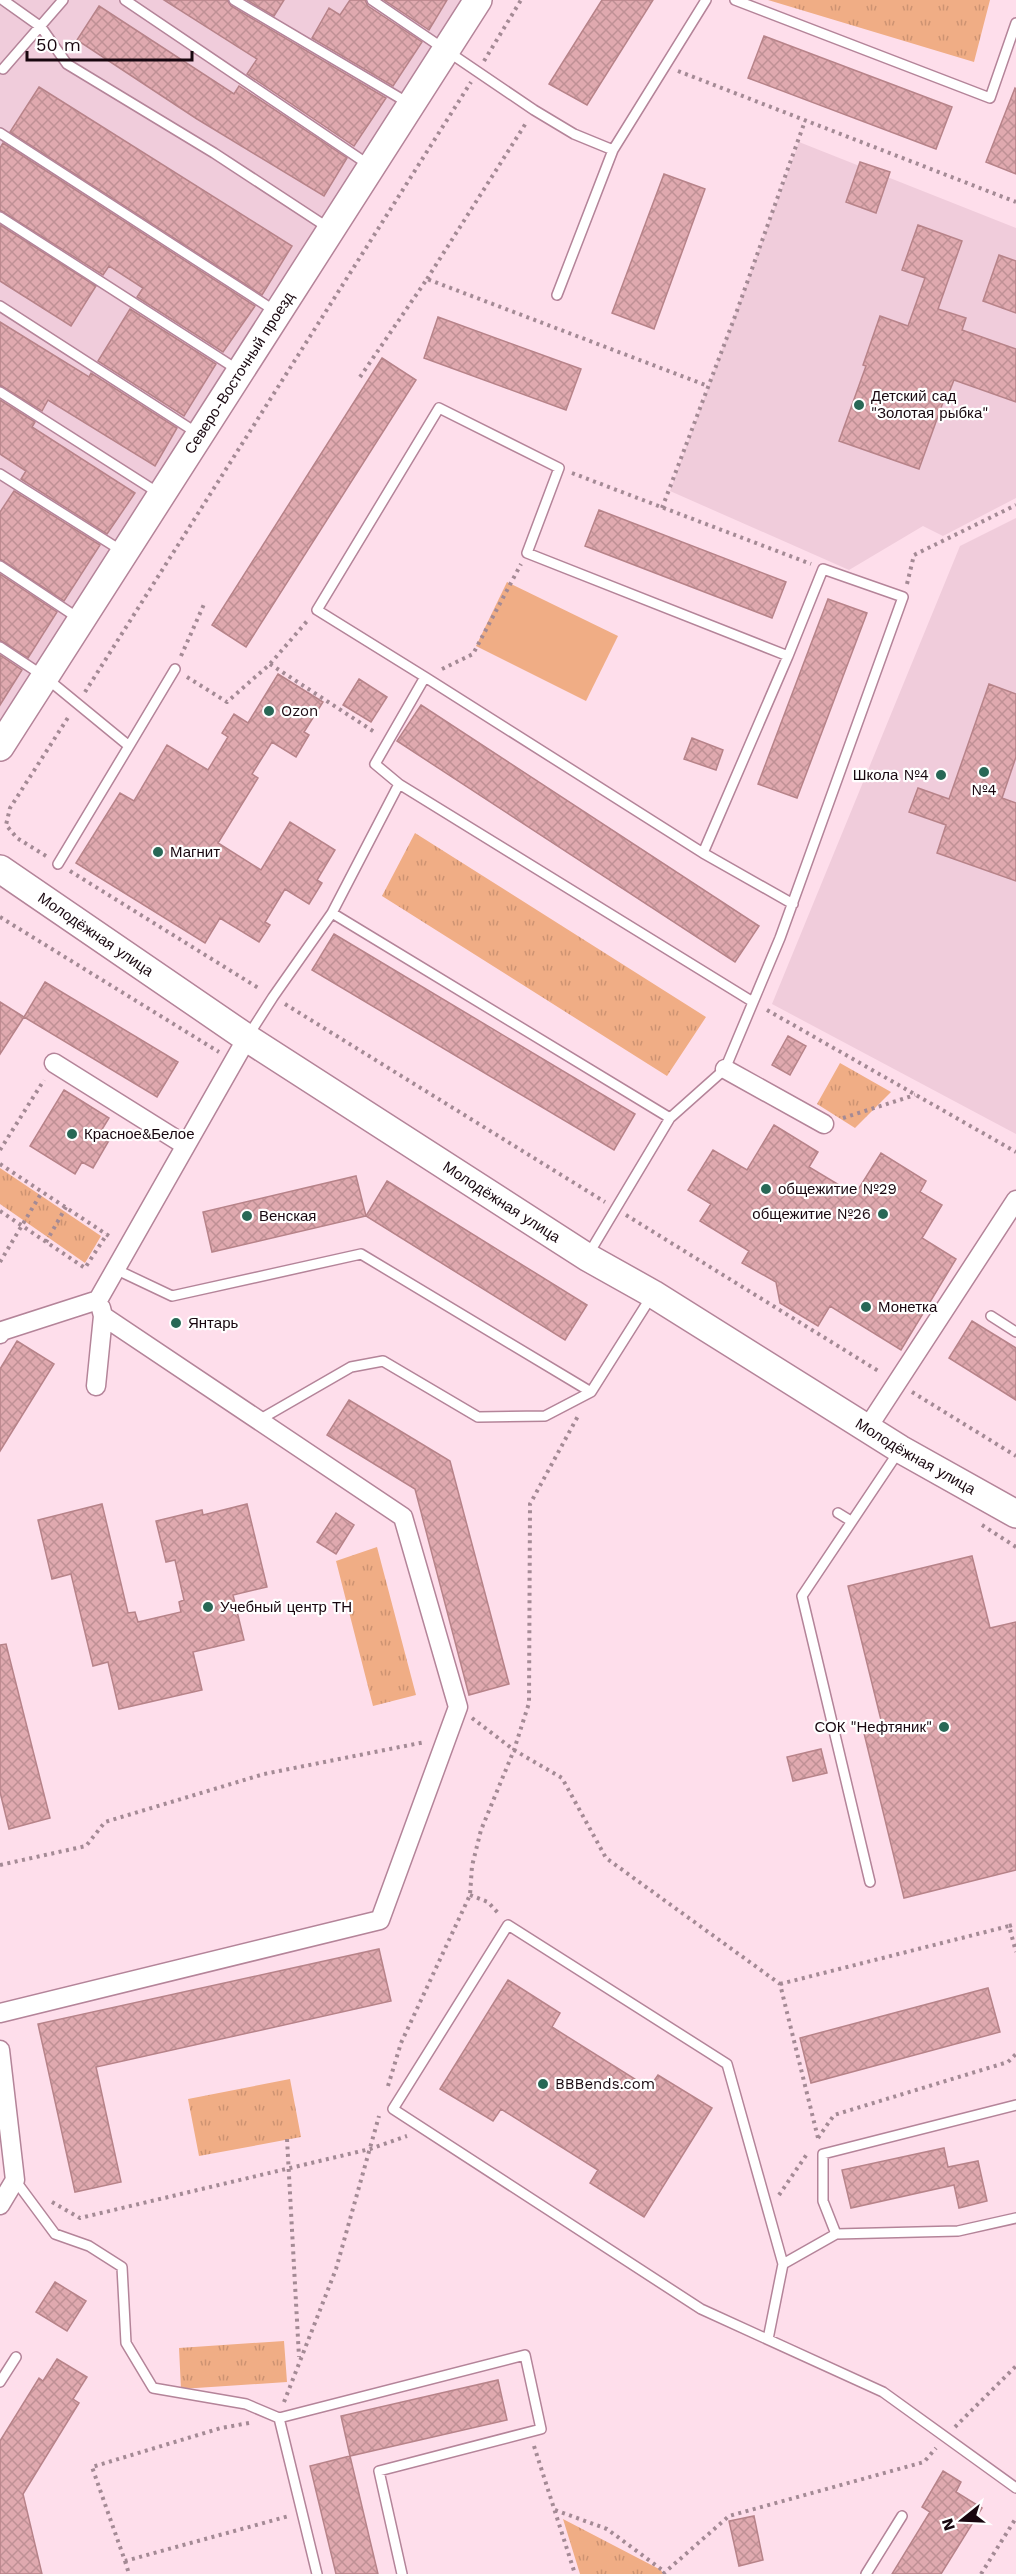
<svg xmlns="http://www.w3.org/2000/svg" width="1016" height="2574" font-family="'Work Sans',sans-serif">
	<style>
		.built { fill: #f0ccdb }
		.grass { fill: url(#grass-tufts) }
		.garden { fill: #f0ad85 }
		.building { fill: url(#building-cross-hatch); stroke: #b78389; stroke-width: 1.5 }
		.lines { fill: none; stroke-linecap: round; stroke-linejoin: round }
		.lane-casing { stroke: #b48499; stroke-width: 12 }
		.street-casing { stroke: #b48499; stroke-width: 21 }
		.secondary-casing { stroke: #b48499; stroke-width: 30 }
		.path { stroke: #a48a95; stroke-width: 4; stroke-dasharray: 3 4.5; stroke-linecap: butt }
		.lane { stroke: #fff; stroke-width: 9 }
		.street { stroke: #fff; stroke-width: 18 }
		.secondary { stroke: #fff; stroke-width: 27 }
		.poi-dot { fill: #286856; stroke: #fff; stroke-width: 2 }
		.labels { text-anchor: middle; stroke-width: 4.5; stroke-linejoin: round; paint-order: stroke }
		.street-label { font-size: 15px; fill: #18070f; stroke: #fff }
		.poi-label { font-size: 15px; fill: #18070f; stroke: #fff; text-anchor: start }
	</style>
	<defs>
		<pattern id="grass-tufts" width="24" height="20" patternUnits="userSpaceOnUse" patternTransform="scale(1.5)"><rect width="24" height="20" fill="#f0ad85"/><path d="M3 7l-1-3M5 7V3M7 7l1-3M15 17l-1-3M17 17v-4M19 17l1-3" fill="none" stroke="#cd9372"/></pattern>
		<pattern id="building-cross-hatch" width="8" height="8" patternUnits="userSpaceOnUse" patternTransform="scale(1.5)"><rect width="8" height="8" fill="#e0a9af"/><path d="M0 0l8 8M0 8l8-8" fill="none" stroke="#bf9095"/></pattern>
	</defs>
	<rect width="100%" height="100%" fill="#fedeeb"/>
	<path class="built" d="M0,0H465L0,720Z
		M799,142L1016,228V498L943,536L923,526L849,570L670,491Z
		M1016,518V1134L772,1004L960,546Z"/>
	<path class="grass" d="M768,0H990L974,62Z
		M415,833L706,1017L667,1076L382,896Z
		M840,1063L891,1092L855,1128L817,1104Z
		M0,1168L101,1236L85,1263L0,1204Z
		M377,1547L416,1695L373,1706L336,1561Z
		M290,2079L301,2137L199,2156L188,2099Z
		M284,2341L287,2382L181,2389L179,2348Z
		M563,2519L661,2570L663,2574H580Z"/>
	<path class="garden" d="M507,582L618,636L586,701L476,646Z"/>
	<path class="building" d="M164,0H227L231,6L386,98L354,146L247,74L257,59Z
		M247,0H284L274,16Z
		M350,0H365L368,6L422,42L393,86L312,38L329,8L340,15Z
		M384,0H447L429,30Z
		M602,0H653L587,105L549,84Z
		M99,6L234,94L239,86L347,158L324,196L197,119L77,40Z
		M764,36L952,107L936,149L748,78Z
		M39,87L292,246L262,295L10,132Z
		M1015,88L1016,89V174L986,162Z
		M3,143L255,306L223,352L137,297L143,288L109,266L103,275L0,210V148Z
		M860,162L890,172L876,213L846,202Z
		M664,174L705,189L654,329L612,313Z
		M0,225L96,286L71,326L0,281Z
		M918,225L962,241L938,309L966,318L962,330L1016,349V402L954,380L948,395L946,394L919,469L839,441L866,366L863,365L880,316L908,326L925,278L902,270Z
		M999,255L1016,261V313L983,301Z
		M130,309L216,364L184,416L98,361Z
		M438,317L581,369L566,410L424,358Z
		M0,322L89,377L91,373L177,428L155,466L48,400L42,411L0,385Z
		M382,358L416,380L246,647L212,625Z
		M0,400L35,422L32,427L135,493L107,534L21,479L26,471L0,454Z
		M14,491L100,545L64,601L0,559V512Z
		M599,510L786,582L772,618L585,546Z
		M0,574L57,612L28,658L0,640Z
		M828,599L867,613L797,798L758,784Z
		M0,655L22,670L0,705Z
		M278,674L323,702L304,732L309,735L296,757L272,742L252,774L258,778L218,843L261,870L290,822L335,850L317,880L322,883L309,904L285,889L265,922L270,925L259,942L220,918L205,943L76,863L120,793L134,801L167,745L208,770L228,737L222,733L234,714L248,723Z
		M359,679L387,697L371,722L343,705Z
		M989,684L1016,694V757L1002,798L1016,803V881L937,853L946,825L909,812L918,788L949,799Z
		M421,705L759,926L735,962L397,741Z
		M692,738L723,750L716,770L684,759Z
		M334,934L635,1114L614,1150L312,970Z
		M45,982L178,1062L157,1097L24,1017Z
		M0,1002L24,1017L0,1054Z
		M788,1036L806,1046L790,1075L772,1065Z
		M64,1090L109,1118L101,1131L111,1137L93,1168L82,1162L75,1174L30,1146Z
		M774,1125L818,1152L809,1167L844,1188L846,1186L856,1193L881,1153L926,1181L920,1192L942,1205L922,1238L956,1259L901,1350L830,1306L818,1326L780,1303L776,1282L742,1263L749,1251L700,1221L711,1204L688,1190L713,1150L747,1170Z
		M356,1176L366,1216L212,1252L203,1212Z
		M387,1181L587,1305L565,1340L366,1216Z
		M972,1321L1016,1348V1400L949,1358Z
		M17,1341L54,1364L0,1451V1369Z
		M349,1400L450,1461L509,1684L469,1695L415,1489L327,1435Z
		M102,1504L128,1613L135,1612L138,1622L181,1612L179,1602L184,1600L175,1560L166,1562L156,1521L202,1510L203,1515L247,1504L267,1587L233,1595L244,1640L193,1652L202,1690L119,1709L108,1662L93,1666L71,1574L52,1579L38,1520Z
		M336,1513L354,1525L336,1554L317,1542Z
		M972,1556L990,1628L1016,1622V1870L904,1898L863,1729L882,1724L848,1586Z
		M6,1644L50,1818L9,1829L0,1792V1645Z
		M821,1749L827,1773L793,1781L787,1757Z
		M379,1949L391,2001L96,2067L121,2182L75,2192L38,2024Z
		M508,1980L560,2013L552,2027L649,2088L658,2075L712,2108L644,2217L590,2183L598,2170L501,2109L493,2121L440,2089Z
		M988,1988L1000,2032L811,2083L800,2038Z
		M944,2148L948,2167L978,2161L987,2201L959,2208L954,2185L851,2208L842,2170Z
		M55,2282L86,2301L67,2331L36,2312Z
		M57,2359L87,2377L73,2399L79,2403L23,2494L42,2574H0V2441L39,2378L43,2381Z
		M498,2380L507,2420L350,2456L341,2416Z
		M350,2456L378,2574H336L310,2466Z
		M943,2471L961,2482L956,2492L982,2508L941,2574H892L930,2512L922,2507Z
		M754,2516L763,2560L739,2566L729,2521Z"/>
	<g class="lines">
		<g class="lane-casing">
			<path id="lane" d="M3,0L41,27L67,64L214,153L330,229
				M125,0L369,165
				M234,0L410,104
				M372,0L534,110L574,134L613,150L557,295
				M735,0L990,98L1016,23
				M3,69L63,0
				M0,133L275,311
				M613,150L706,0
				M0,217L238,370
				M0,306L197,433
				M0,392L160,494
				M0,474L122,551
				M0,566L78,618
				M0,647L45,677L129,746L175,669
				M425,677L703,853
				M399,784L375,764L425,677L317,610L439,408L559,468L527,553L788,656L703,853L793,904
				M58,864L129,746
				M248,1036L273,997L332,913
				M670,1118L332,913L399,784L753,1002
				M588,1255L670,1118L725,1069L780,938L903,597L823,569L788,656
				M115,1269L172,1296L361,1254L591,1392L651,1297
				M991,1316L1016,1332
				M259,1420L351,1367L383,1361L478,1417L545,1416L591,1392
				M838,1513L851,1521
				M870,1882L802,1596L899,1451
				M1016,2105L823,2154V2201L836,2234L958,2231L1016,2218
				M15,2180L55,2234L89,2246L122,2267L126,2343L153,2388L246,2404L279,2418
				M783,2264L836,2234
				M768,2339L783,2264L727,2064L508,1925L393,2109L701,2309L883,2392L1016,2488
				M0,2382L16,2357
				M317,2574L279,2418L525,2355L541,2429L379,2471L402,2574
				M866,2574L902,2516"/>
		</g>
		<g class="street-casing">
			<path id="street" d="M54,1063L185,1145
				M725,1069L824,1124
				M0,1334L2,1331L98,1300L247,1038
				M96,1386L103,1316L101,1308
				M868,1427L1016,1200
				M0,2013L380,1920L458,1707L403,1517L103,1316
				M0,2050L15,2180L0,2205"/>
		</g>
		<g class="secondary-casing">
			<g id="secondary">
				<path id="s1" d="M0,747L478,0"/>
				<path id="s2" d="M0,869L247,1038L587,1257L653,1294L900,1449L1016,1514"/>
			</g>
		</g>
		<path class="path" d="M484,61L521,0
			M678,71L1016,202
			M427,279L526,123
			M360,377L427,279L708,386
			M572,473L811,564
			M662,508L734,319L805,121
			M907,584L914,555L1016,505
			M181,656L205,602
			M270,664L376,733
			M442,669L473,654L521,564
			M187,677L227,702L270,664L308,620
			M85,692L471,82
			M46,856L17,838L6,825L10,808L69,716
			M70,871L260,989
			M0,917L219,1052
			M285,1004L605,1202
			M767,1010L1016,1152
			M843,1118L915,1095
			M0,1150L44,1080
			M0,1164L112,1238
			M0,1211L85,1268L107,1234
			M626,1215L880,1372
			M46,1242L66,1207
			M0,1262L42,1192
			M912,1392L1016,1456
			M982,1525L1016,1547
			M472,1718L514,1750L562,1778L606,1858L780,1984L818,2138
			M0,1865L86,1846L105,1822L264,1774L425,1742
			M470,1895L488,1902L499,1914
			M1009,1926L1016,1924
			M780,1984L1009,1926L1016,1952
			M388,2086L401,2043L470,1895L472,1866L481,1830L514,1750L529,1703L530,1504L578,1416
			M818,2138L834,2115L1008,2062L1016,2054
			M287,2139L299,2357
			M779,2195L807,2154
			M52,2202L80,2218L370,2149L407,2136
			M284,2402L336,2269L379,2116
			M249,2423L221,2428L92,2467L125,2561L289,2516
			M955,2427L1016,2366
			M534,2446L575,2574
			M555,2510L607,2529L665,2572
			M125,2561L129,2574
			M663,2574L729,2516L924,2462L936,2448
			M981,2574L1016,2518"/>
		<use href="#lane" class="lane"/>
		<use href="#street" class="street"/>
		<use href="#secondary" class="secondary"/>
	</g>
	<g class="poi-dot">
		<circle cx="859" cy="405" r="6"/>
		<circle cx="269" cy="711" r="6"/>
		<circle cx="984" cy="772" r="6"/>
		<circle cx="941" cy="775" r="6"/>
		<circle cx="158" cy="852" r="6"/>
		<circle cx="72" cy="1134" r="6"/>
		<circle cx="766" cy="1189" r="6"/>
		<circle cx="883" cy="1214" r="6"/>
		<circle cx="247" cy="1216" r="6"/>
		<circle cx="866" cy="1307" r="6"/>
		<circle cx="176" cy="1323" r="6"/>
		<circle cx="208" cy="1607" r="6"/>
		<circle cx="944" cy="1727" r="6"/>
		<circle cx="543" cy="2084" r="6"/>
	</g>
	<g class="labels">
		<g class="street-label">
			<text dy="5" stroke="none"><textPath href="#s1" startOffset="444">Северо-Восточный проезд</textPath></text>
			<text dy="5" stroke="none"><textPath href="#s2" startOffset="116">Молодёжная улица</textPath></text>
			<text dy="5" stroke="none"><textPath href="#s2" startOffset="602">Молодёжная улица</textPath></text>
			<text dy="5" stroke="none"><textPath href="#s2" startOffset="1088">Молодёжная улица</textPath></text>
		</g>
		<g class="poi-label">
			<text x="871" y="401">Детский сад<tspan x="871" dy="17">"Золотая рыбка"</tspan></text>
			<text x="281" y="716">Ozon</text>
			<text x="929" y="780" text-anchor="end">Школа №4</text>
			<text x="984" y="795" text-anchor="middle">№4</text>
			<text x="170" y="857">Магнит</text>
			<text x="84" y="1139">Красное&amp;Белое</text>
			<text x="778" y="1194">общежитие №29</text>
			<text x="871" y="1219" text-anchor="end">общежитие №26</text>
			<text x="259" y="1221">Венская</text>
			<text x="878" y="1312">Монетка</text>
			<text x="188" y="1328">Янтарь</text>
			<text x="220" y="1612">Учебный центр ТН</text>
			<text x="932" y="1732" text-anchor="end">СОК "Нефтяник"</text>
			<text x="555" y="2089">BBBends.com</text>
		</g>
	</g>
	<g transform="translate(962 2520) rotate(252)" stroke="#ffffff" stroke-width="4.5" paint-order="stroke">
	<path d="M0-4.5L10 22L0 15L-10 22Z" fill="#18070f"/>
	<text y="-9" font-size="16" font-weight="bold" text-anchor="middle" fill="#18070f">N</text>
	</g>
	<path d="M27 51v9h165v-9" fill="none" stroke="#18070f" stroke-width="3"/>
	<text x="36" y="51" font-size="18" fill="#18070f" stroke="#ffffff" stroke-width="4.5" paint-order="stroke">50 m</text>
</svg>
